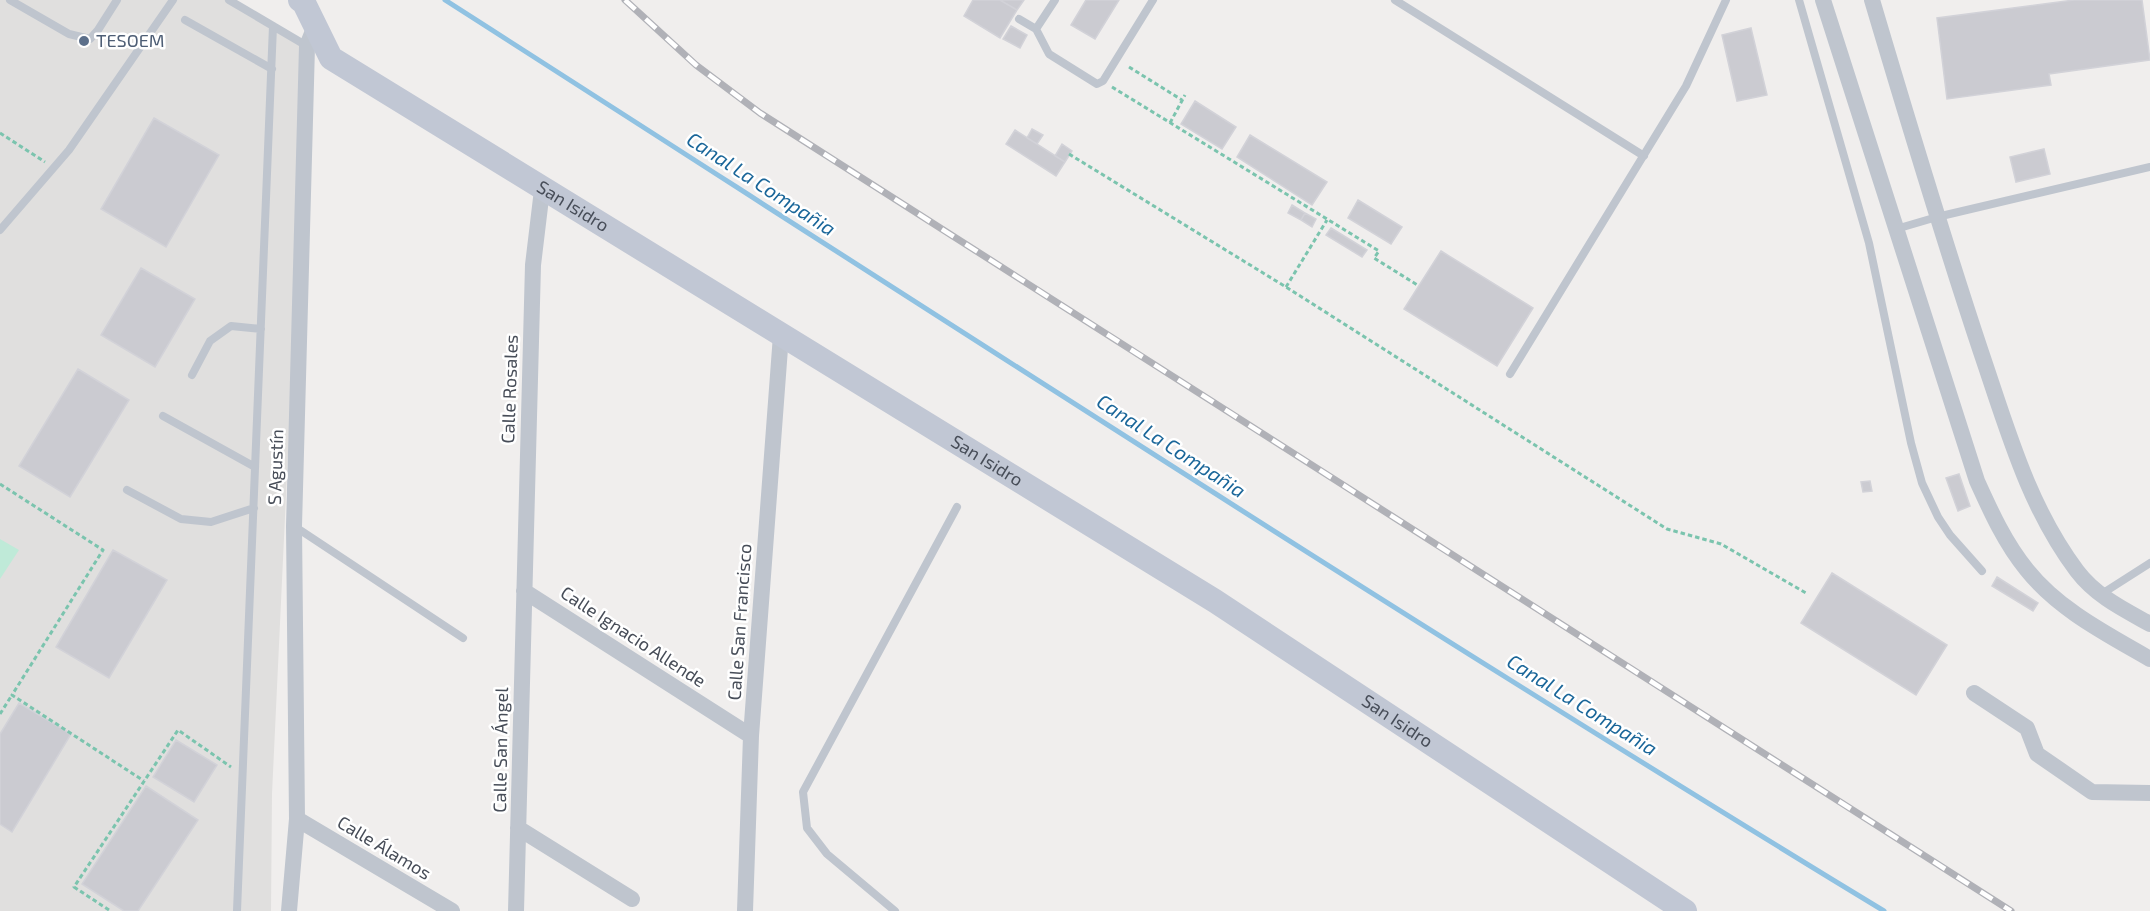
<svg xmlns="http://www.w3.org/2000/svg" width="2150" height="911" font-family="'Exo 2',sans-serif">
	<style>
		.education { fill: #e0dfde }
		.green { fill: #bfead8 }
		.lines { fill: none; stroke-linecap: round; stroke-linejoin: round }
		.stream { stroke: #90c2e2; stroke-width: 5 }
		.building { fill: #cbcbd1; stroke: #d2d2d8; stroke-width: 1.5 }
		.path { stroke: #7bc4ae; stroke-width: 3; stroke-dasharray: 4.5 3; stroke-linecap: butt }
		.lane { stroke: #bfc5ce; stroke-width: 8 }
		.street { stroke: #bfc5ce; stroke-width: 16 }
		.secondary { stroke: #c1c7d4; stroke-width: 24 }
		.rail-casing { stroke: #b0b1b7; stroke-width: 7 }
		.rail { stroke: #fff; stroke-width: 4.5; stroke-dasharray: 14; stroke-linecap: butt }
		.service-dot { fill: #5c6f8a; stroke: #fff; stroke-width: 2 }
		.labels { text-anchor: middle; stroke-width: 5; stroke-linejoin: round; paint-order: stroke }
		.service-label { font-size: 18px; fill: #4e5e75; stroke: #fff; text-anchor: start }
		.street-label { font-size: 18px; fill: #474d58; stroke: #fff }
		.water-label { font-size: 20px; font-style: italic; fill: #1a6699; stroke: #fff }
	</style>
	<rect width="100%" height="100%" fill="#f0eeed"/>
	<path class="education" d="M0,0H233L307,47L272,794L271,911H0Z"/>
	<path class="green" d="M0,539L19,550L0,579Z"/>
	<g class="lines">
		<path class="stream" d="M445,0C923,306 1399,616 1884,911"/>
	</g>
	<path class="building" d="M973,0H1000L1017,10L1000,38L964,16Z
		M1000,0H1024L1017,10Z
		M1086,0H1119L1095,39L1071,25Z
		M2074,0H2142L2150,60L2049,74L2051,85L1947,99L1937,18Z
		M1011,26L1027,35L1020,48L1003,39Z
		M1751,28L1767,95L1737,101L1722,35Z
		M1195,101L1236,127L1222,149L1181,124Z
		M154,118L219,155L166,247L101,209Z
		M1032,129L1043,135L1037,144L1027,138Z
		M1015,130L1065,162L1056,176L1006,144Z
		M1250,135L1327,182L1312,205L1237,157Z
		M1062,144L1072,151L1065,162L1055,156Z
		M2044,149L2050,174L2016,182L2010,157Z
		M1358,200L1402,227L1391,244L1348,218Z
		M1292,205L1305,213L1301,220L1288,213Z
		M1305,213L1316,219L1312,227L1301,220Z
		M1331,228L1367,250L1362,257L1326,235Z
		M1441,251L1533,308L1497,366L1404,309Z
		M141,268L195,299L155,367L101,335Z
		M78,369L129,400L70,497L19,466Z
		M1959,474L1970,506L1958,511L1946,478Z
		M1870,481L1872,491L1863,492L1861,482Z
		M113,550L167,580L109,678L56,647Z
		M1832,573L1947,645L1916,695L1801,623Z
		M1997,577L2038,603L2033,611L1992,586Z
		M19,703L71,734L12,832L0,824V734Z
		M176,740L217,765L194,802L153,777Z
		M146,786L198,820L138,911H124L82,884Z"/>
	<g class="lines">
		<path class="path" d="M1129,67L1182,100
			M1112,87L1379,251L1374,258L1419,286
			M1170,123L1185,95
			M0,133L45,162
			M1069,154L1286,287L1667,529L1721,544L1806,593
			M1286,287L1327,220
			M0,484L103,550L12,695L144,781
			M0,714L12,695
			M109,910L74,887L178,730L231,767"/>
		<path class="lane" d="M10,0L69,34L90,39L98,30L117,0
			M229,0L307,46
			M1055,0L1036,29L1049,54L1097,84L1103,81L1153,0
			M1395,0L1644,156
			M1799,0L1869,243L1911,443L1922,483L1938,517L1950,535L1982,571
			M1019,19L1036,29
			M185,20L272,69
			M1896,229L1937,217L2150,167
			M0,230L69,150L173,0
			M1510,374L1686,86L1726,0
			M192,375L210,341L231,326L261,329
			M163,416L255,467
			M127,490L181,519L211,522L254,508
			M294,526L463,638
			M2100,595L2150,563
			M237,911L273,26
			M895,911L827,854L807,828L803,792L957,507"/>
		<path class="street" d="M1823,0L1977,481C1991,512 2005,543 2027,570C2059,610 2107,634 2150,659
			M1872,0C1907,118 1942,235 1981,352C2007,428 2028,506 2077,571C2096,596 2123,609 2150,624
			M524,591L751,736
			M1974,693L2027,728L2037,754L2092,792L2150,793
			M297,819L452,911
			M518,828L632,899
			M289,911L297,819L294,526L307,46L315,26
			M516,911L533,265L542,190
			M745,911L751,736L781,335"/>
		<path class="secondary" id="s1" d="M300,0L304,3L331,58L1215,601L1685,911"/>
		<g class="rail-casing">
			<path id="rail" d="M625,0L696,65L760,113L2011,911"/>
		</g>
		<use href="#rail" class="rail"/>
	</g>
	<circle class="service-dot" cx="84" cy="41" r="6"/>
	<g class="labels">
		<g class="service-label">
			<text x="96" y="47">TESOEM</text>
		</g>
		<g class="street-label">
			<text dy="6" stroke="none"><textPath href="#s1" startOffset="350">San Isidro</textPath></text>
			<text transform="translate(510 389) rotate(-88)" y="6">Calle Rosales</text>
			<text dy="6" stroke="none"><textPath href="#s1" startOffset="836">San Isidro</textPath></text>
			<text transform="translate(276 467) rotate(-88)" y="6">S Agustín</text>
			<text transform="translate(740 622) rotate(-86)" y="6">Calle San Francisco</text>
			<text transform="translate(633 637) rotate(33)" y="6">Calle Ignacio Allende</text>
			<text dy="6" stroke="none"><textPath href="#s1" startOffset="1322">San Isidro</textPath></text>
			<text transform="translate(501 750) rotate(-89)" y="6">Calle San Ángel</text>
			<text transform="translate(384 848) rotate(31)" y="6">Calle Álamos</text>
		</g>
		<g class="water-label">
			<text transform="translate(761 184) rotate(33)" y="7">Canal La Compañia</text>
			<text transform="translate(1171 446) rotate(33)" y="7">Canal La Compañia</text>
			<text transform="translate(1582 705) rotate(32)" y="7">Canal La Compañia</text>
		</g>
	</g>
</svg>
